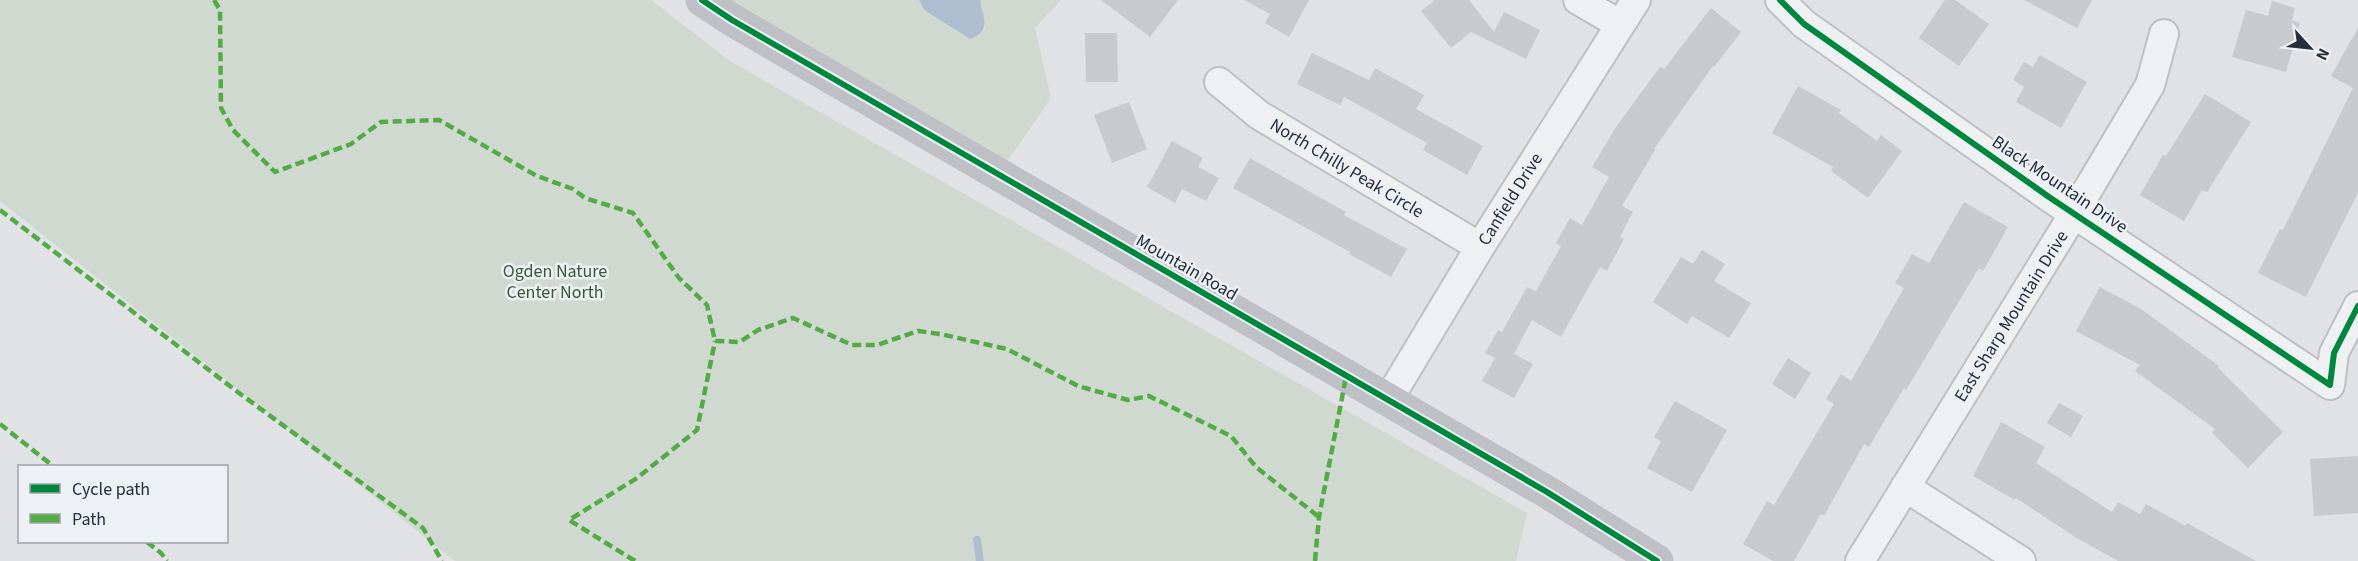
<svg xmlns="http://www.w3.org/2000/svg" width="2358" height="561" font-family="'Source Sans 3',sans-serif">
	<style>
		.green { fill: #d0d9d0 }
		.water { fill: #aebed0 }
		.lines { fill: none; stroke-linecap: round; stroke-linejoin: round }
		.stream { stroke: #aebed0; stroke-width: 8 }
		.building { fill: #c8cacd }
		.street-casing { stroke: #bec0c3; stroke-width: 32 }
		.street { stroke: #eff0f2; stroke-width: 28 }
		.secondary { stroke: #bec0c5; stroke-width: 33 }
		.quiet { stroke: #53ab46; stroke-width: 4.5; stroke-dasharray: 9 4.5; stroke-linecap: butt }
		.cycleway-casing { stroke: #edf0f5; stroke-width: 10 }
		.cycleway { stroke: #00873e; stroke-width: 6 }
		.labels { text-anchor: middle; stroke-width: 5; stroke-linejoin: round; paint-order: stroke }
		.street-label { font-size: 18px; fill: #272f3d; stroke: #edf0f5 }
		.park-label { font-size: 18px; fill: #3b5935; stroke: #edf0f5 }
	</style>
	<rect width="100%" height="100%" fill="#e0e2e5"/>
	<path class="green" d="M0,0H651L730,61L1527,513L1516,561H455L0,201Z
		M722,0H919L924,10L970,39L985,28L980,0H1061L1035,28L1051,98L1004,166Z"/>
	<path class="water" d="M919,0H980C983,18 992,31 970,39L924,10Z"/>
	<g class="lines">
		<path class="stream" d="M977,540L980,561"/>
	</g>
	<path class="building" d="M1101,0H1178L1150,37Z
		M1244,0H1309L1289,37L1265,23L1270,14Z
		M1435,0H1469L1494,32L1504,12L1540,30L1526,59L1471,32L1451,48L1421,11Z
		M1945,0H1955L1989,24L1959,66L1919,38Z
		M2024,0H2092L2077,28Z
		M2272,1L2295,8L2292,20L2300,23L2286,72L2232,57L2246,10L2268,16Z
		M1711,8L1741,32L1714,67L1713,66L1654,149L1655,150L1622,206L1633,212L1620,237L1624,239L1607,271L1600,267L1561,337L1532,320L1514,354L1533,364L1514,398L1482,381L1495,358L1485,353L1498,330L1502,332L1527,287L1536,291L1561,246L1556,243L1570,218L1582,225L1609,177L1592,167L1616,127L1660,67L1664,69Z
		M2358,28V193L2306,297L2258,273L2280,229L2283,230L2353,88L2331,76Z
		M1085,33H1117L1118,82H1086Z
		M1312,53L1369,80L1375,68L1424,95L1416,109L1483,146L1467,175L1423,150L1427,143L1344,97L1340,105L1297,84Z
		M2040,55L2087,82L2061,128L2016,102L2024,87L2013,80L2024,62L2033,67Z
		M1798,86L1841,110L1839,113L1877,141L1881,135L1902,151L1868,198L1831,171L1833,167L1772,133Z
		M2205,94L2251,122L2207,192L2202,190L2184,221L2140,195L2163,155L2166,156Z
		M1129,102L1147,149L1112,163L1094,115Z
		M1172,141L1203,158L1198,167L1219,178L1206,201L1182,189L1175,203L1147,187Z
		M1250,158L1346,212L1344,215L1407,249L1391,277L1349,254L1350,252L1233,188Z
		M1964,202L2008,227L1983,271L1979,268L1906,390L1904,388L1869,447L1864,444L1824,516L1821,514L1794,561H1773L1743,544L1767,501L1774,505L1834,404L1826,399L1841,374L1851,381L1904,288L1895,283L1912,254L1929,263Z
		M1702,250L1725,264L1714,281L1751,303L1729,338L1692,316L1687,324L1653,302L1681,257L1693,264Z
		M2100,287L2141,309L2219,366L2218,368L2283,432L2248,468L2212,433L2215,429L2135,371L2140,365L2076,331Z
		M1788,358L1811,373L1795,399L1772,384Z
		M1675,401L1727,430L1692,492L1647,468L1661,441L1654,437Z
		M2059,403L2083,416L2071,437L2047,423Z
		M2001,422L2045,447L2036,463L2112,512L2118,502L2140,514L2146,504L2186,526L2187,523L2256,561H2118L2075,537L2016,498L2015,500L1973,476Z
		M2358,456V513L2314,516L2310,459Z"/>
	<g class="lines">
		<g class="street-casing">
			<path id="street" d="M1578,0L1619,24
				M1780,0L1804,24L2049,197L2330,385L2334,353L2358,306
				M1219,82L1259,115L1480,247
				M1388,400L1480,247L1636,0
				M1905,487L2021,561
				M1860,561L2062,233L2150,85L2164,34"/>
		</g>
		<use href="#street" class="street"/>
		<path class="secondary" d="M702,0L732,20L1547,492L1657,561"/>
		<path class="quiet" d="M214,0L220,10L221,108L233,130L275,172L351,144L381,122L439,120L537,176L573,189L585,198L633,213L679,278L707,305L715,341L740,342L758,330L793,318L852,345H877L918,331L940,334L1007,349L1078,386L1128,400L1149,396L1231,436L1256,467L1319,517
			M0,210L239,393L423,528L442,561
			M0,424L53,466
			M147,542L161,553L167,561
			M635,561L569,520L637,478L697,430L715,341
			M1315,561L1319,517L1346,377"/>
		<g class="cycleway-casing">
			<path id="cycleway" d="M702,0L732,20L1547,492L1657,561
				M1780,0L1804,24L2049,197L2330,385L2334,353L2358,306"/>
		</g>
		<use href="#cycleway" class="cycleway"/>
	</g>
	<g class="labels">
		<g class="street-label">
			<text transform="translate(1347 168) rotate(31)" y="6">North Chilly Peak Circle</text>
			<text transform="translate(2060 184) rotate(34)" y="6">Black Mountain Drive</text>
			<text transform="translate(1510 199) rotate(-58)" y="6">Canfield Drive</text>
			<text transform="translate(1187 267) rotate(30)" y="6">Mountain Road</text>
			<text transform="translate(2011 316) rotate(-58)" y="6">East Sharp Mountain Drive</text>
		</g>
		<g class="park-label">
			<text x="555" y="277">Ogden Nature<tspan x="555" dy="21">Center North</tspan></text>
		</g>
	</g>
	<rect x="18" y="465" width="210" height="78" fill="#edf0f5" stroke="#9ea3ab" stroke-width="1.5"/>
	<rect x="30" y="484" width="30" height="9" fill="#00873e" stroke="#9ea3ab" stroke-width="1.5"/>
	<text x="72" y="495" font-size="18" fill="#272f3d">Cycle path</text>
	<rect x="30" y="514" width="30" height="9" fill="#53ab46" stroke="#9ea3ab" stroke-width="1.5"/>
	<text x="72" y="525" font-size="18" fill="#272f3d">Path</text>
	<g transform="translate(2310 48) rotate(117)" stroke="#edf0f5" stroke-width="4.5" paint-order="stroke">
	<path d="M0-4.5L10 22L0 15L-10 22Z" fill="#272f3d"/>
	<text y="-9" font-size="16" font-weight="bold" text-anchor="middle" fill="#272f3d">N</text>
	</g>
</svg>
